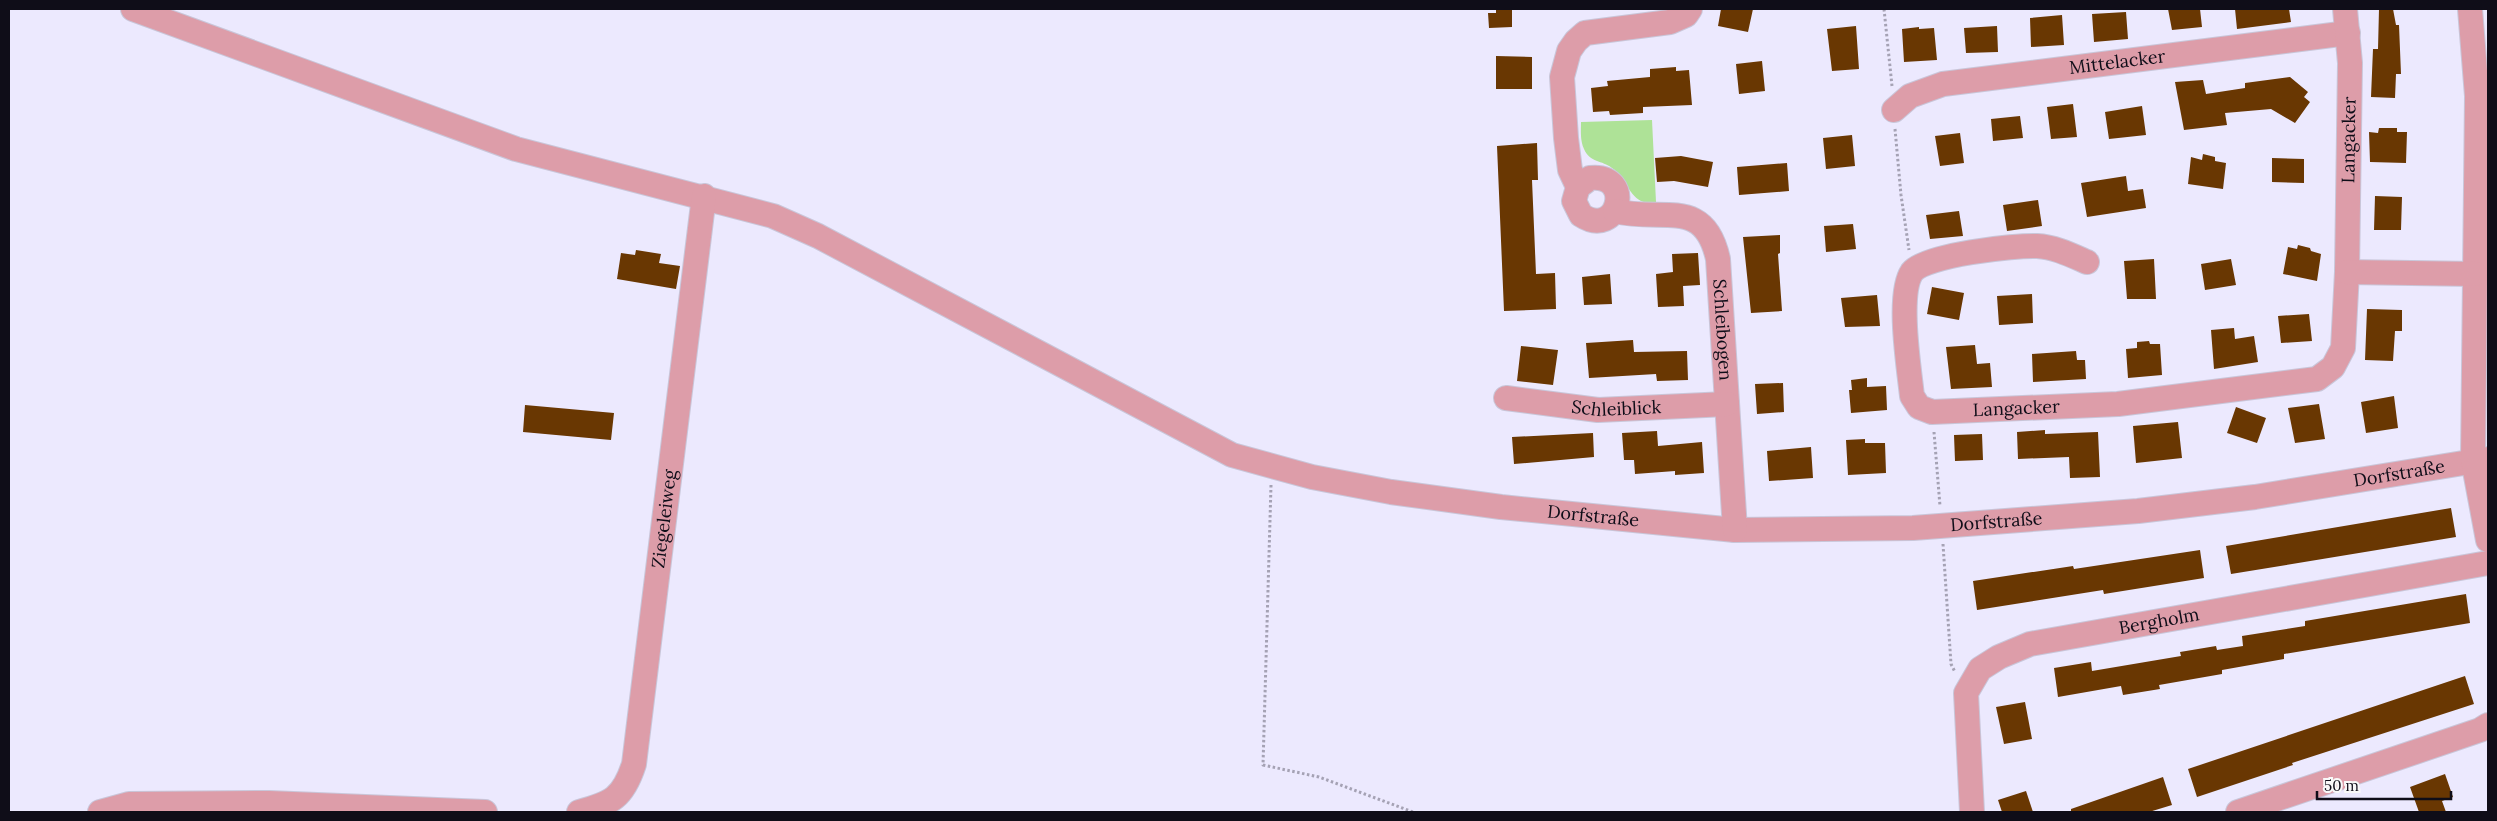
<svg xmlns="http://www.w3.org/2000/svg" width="2497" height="821" font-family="Lora,serif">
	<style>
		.green { fill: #aee297 }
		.building { fill: #693702 }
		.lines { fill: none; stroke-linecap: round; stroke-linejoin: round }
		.minor-casing { stroke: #c9c6d9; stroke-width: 26 }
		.path { stroke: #a5a2b4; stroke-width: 3; stroke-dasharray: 2.5 2.5; stroke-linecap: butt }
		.minor { stroke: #dd9da9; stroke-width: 24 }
		.labels { text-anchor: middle; stroke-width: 5; stroke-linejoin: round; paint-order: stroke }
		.street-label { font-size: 18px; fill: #0f0d18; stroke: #f9f9f9 }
	</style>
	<rect width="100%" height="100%" fill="#ece9fe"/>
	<path class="green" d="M1652,120L1656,202C1651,203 1645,203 1641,201C1628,194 1624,176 1612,168C1602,160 1590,163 1584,149C1580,140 1581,131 1581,122Z"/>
	<path class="building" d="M1496,9H1512V27L1489,28L1488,13H1496Z
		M1721,9H1753L1748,32L1718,26Z
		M2168,9H2200L2202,27L2172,30Z
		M2235,9H2289L2291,22L2237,29Z
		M2379,9H2393L2396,25H2399L2401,74H2396L2395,98L2371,97L2373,49H2378Z
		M2126,12L2128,39L2094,42L2092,14Z
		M2062,15L2064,45L2031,47L2030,18Z
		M1856,26L1859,69L1832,71L1827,29Z
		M1997,26L1998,52L1966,53L1964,28Z
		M1919,27V29L1934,28L1937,60L1904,62L1902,29Z
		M1496,56L1532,57V89H1496Z
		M1762,61L1765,91L1739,94L1736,64Z
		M1676,67V71L1689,70L1692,105L1643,107V113L1610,115L1609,111L1593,112L1591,88L1608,86L1607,81L1650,77V69Z
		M2290,77L2308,92L2304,97L2310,102L2295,123L2271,109L2225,113L2227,125L2184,130L2175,82L2203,80L2206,94L2245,88V83Z
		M2073,104L2077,137L2051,139L2047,107Z
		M2142,106L2146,135L2109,139L2105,112Z
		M2020,116L2023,138L1993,141L1991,119Z
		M2379,128H2397V132H2407L2406,163L2370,162L2369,132L2378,133Z
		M1960,133L1964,163L1940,166L1935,136Z
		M1852,135L1855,166L1826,169L1823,138Z
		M1537,143L1538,180H1532L1536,274L1555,273L1556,309L1504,311L1497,146Z
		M2203,154L2215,157V161L2226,163L2223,189L2188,184L2191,157L2202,160Z
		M1681,156L1713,162L1708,187L1674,181L1657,182L1655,158Z
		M2272,158L2304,159V183L2272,182Z
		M1787,163L1789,191L1739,195L1737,167Z
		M2126,176L2128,191L2143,189L2146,208L2087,217L2081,183Z
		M2375,196L2402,197L2401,230H2374Z
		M2038,200L2042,226L2007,231L2003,205Z
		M1959,211L1963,236L1930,239L1926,215Z
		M1853,224L1856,249L1826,252L1824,226Z
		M1780,235V253L1778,254L1782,311L1751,313L1743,237Z
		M2298,245L2310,248L2311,251L2321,254L2317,281L2283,274L2288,247L2297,249Z
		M636,250L661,254L659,263L680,266L676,289L617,279L621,253L635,255Z
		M1698,253L1700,285L1683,286L1684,306L1658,307L1656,274L1673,272L1672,254Z
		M2154,259L2156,299H2127L2124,261Z
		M2231,259L2236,285L2205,290L2201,264Z
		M1610,274L1612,304L1584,305L1582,277Z
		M1932,287L1964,293L1959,320L1927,314Z
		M2032,294L2033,323L1999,325L1997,296Z
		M1877,295L1880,326L1845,327L1841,298Z
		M2367,309L2402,310V331H2395L2393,361L2365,360Z
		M2309,314L2312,341L2281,343L2278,316Z
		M2234,328L2235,339L2254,336L2258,362L2214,369L2211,330Z
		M1633,340L1634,352L1687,351L1688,380L1657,381L1656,374L1589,378L1586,343Z
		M2149,341L2150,344H2160L2162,375L2128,378L2126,349L2137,348V342Z
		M1975,345L1977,364L1990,363L1992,387L1951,389L1946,347Z
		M1521,346L1558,350L1553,385L1517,381Z
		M2076,351L2077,360H2085L2086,379L2033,382L2032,354Z
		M1867,378V387L1886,386L1887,410L1851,413L1849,390H1852L1851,380Z
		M1783,383L1784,412L1757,414L1755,384Z
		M2394,396L2398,428L2366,433L2361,402Z
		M2319,404L2325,439L2295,443L2288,408Z
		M525,405L614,413L611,440L523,432Z
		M2236,407L2266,418L2257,443L2227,433Z
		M2178,422L2182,458L2136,463L2133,426Z
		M2045,430V434L2098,432L2100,477L2070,478L2069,457L2018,459L2017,432Z
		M1657,431L1658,446L1702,442L1704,473L1675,475V471L1635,474L1634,460H1624L1622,433Z
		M1593,433L1594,457L1514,464L1512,437Z
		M1982,434L1983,460L1955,461L1954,435Z
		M1865,439V443H1885L1886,473L1848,475L1846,440Z
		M1811,447L1813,478L1769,481L1767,451Z
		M2451,508L2456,537L2231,574L2226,546Z
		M2200,550L2204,578L2104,594L2103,590L1977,610L1973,581L2073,566L2074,569Z
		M2466,594L2470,623L2284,654V659L2222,670V674L2159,685L2160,689L2123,695L2121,686L2058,697L2054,668L2091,662L2092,671L2181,656L2180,652L2216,646L2217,650L2243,646L2242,636L2305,626V621Z
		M2465,676L2474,704L2292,763L2293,765L2197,797L2188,769Z
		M2025,702L2032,739L2004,744L1996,707Z
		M2445,774L2453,797L2442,801L2446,812H2419L2410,787Z
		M2163,777L2172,805L2149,812H2071V809Z
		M2026,791L2033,812H2002L1998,800Z"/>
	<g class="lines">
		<g class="minor-casing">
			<g id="minor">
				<path id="s1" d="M133,9L516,149L773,216L818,236L1232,455L1312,477L1391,492L1501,507L1735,530L1913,528L2138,511L2255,497L2488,459"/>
				<path d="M2470,9L2477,96L2473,460L2488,540"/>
				<path id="s2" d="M1894,110L1910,96L1943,84L2348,33"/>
				<path d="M1578,187L1590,178C1635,173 1619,240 1581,215L1574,201L1578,187L1570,170L1566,138L1562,77L1569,51L1576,41L1585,33L1670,22L1686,15L1690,9"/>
				<path id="s3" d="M1615,211C1663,223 1704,196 1718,259L1735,530"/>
				<path id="s4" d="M2087,262C2071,255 2055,247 2037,246C2015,245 1925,255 1912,272C1897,294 1909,368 1912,396L1919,407L1932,412L2118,404L2317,379L2333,367L2343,348L2347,272L2350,63L2345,9"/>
				<path d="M2347,272L2475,274"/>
				<path id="s5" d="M1506,398L1598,410L1727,404"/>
				<path d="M100,812L129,804L269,803L485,812"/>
				<path id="s6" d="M579,812C612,803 623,798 634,764L704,196"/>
				<path id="s7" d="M1972,812L1966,693L1980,669L1999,657L2030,644L2488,563"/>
				<path d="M2238,812L2480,730L2488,725"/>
			</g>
		</g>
		<path class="path" d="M1884,9L1892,86
			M1895,129L1901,195L1909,250
			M1934,432L1940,506
			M1271,485L1263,765L1319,777L1413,812
			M1943,544L1951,664L1955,672"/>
		<use href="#minor" class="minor"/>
	</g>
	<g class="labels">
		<g class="street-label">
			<text dy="6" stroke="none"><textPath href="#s2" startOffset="232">Mittelacker</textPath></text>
			<text dy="6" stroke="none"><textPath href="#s4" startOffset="971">Langacker</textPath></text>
			<text dy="6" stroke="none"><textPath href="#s3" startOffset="198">Schleibogen</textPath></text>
			<text dy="6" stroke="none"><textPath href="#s5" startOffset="111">Schleiblick</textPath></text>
			<text dy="6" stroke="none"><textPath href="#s4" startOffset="419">Langacker</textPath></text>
			<text dy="6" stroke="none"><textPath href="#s1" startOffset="2368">Dorfstraße</textPath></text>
			<text dy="6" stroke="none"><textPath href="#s1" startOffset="1558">Dorfstraße</textPath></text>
			<text dy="6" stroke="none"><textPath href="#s6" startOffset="325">Ziegeleiweg</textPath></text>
			<text dy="6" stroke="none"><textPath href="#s1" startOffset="1962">Dorfstraße</textPath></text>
			<text dy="6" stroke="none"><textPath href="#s7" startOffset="334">Bergholm</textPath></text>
		</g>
	</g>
	<rect width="2497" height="821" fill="none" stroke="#0f0d18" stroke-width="20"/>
	<path d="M2317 791v8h134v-8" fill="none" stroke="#0f0d18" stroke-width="2.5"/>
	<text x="2324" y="791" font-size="15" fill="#0f0d18" stroke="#f9f9f9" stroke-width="4" paint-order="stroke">50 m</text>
</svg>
